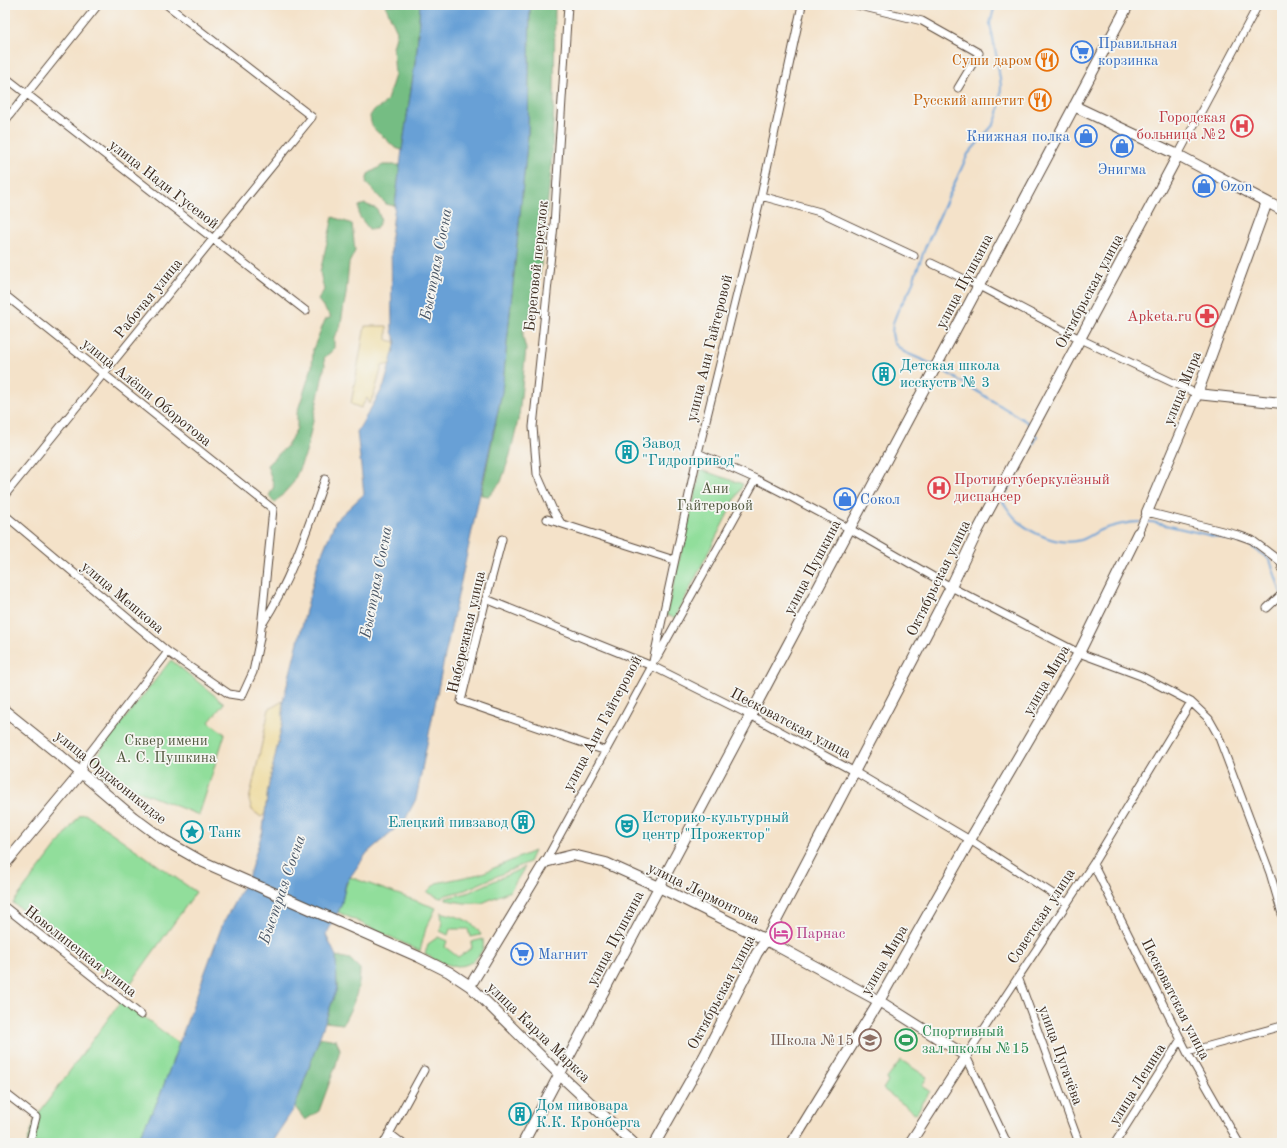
<svg xmlns="http://www.w3.org/2000/svg" width="1287" height="1148" font-family="'Old Standard TT',serif">
	<style>
		.green { fill: #91de9b; stroke: #66845c }
		.forest { fill: #74bd83; stroke: #587450 }
		.sand { fill: #eeda9e; stroke: #94825e }
		.water { fill: #67a0d6; stroke: #51657a }
		.lines { fill: none; stroke-linecap: round; stroke-linejoin: round }
		.stream { stroke: #67a0d6; stroke-width: 2 }
		.street-casing { stroke: #574638; stroke-width: 9 }
		.secondary-casing { stroke: #574638; stroke-width: 12 }
		.street { stroke: #fff; stroke-width: 7 }
		.secondary { stroke: #fff; stroke-width: 10 }
		.labels { text-anchor: middle; stroke-width: 3.5; stroke-linejoin: round; paint-order: stroke }
		.shop-label { font-size: 15px; fill: #366cbe; stroke: #f6f6f2; text-anchor: start }
		.food-label { font-size: 15px; fill: #c56008; stroke: #f6f6f2; text-anchor: end }
		.health-label { font-size: 15px; fill: #be3a42; stroke: #f6f6f2; text-anchor: end }
		.street-label { font-size: 15px; fill: #3b2a1e; stroke: #f6f6f2 }
		.culture-label { font-size: 15px; fill: #0d838f; stroke: #f6f6f2; text-anchor: start }
		.park-label { font-size: 15px; fill: #50573d; stroke: #f6f6f2 }
		.hotel-label { font-size: 15px; fill: #b23c85; stroke: #f6f6f2; text-anchor: start }
		.leisure-label { font-size: 15px; fill: #27864d; stroke: #f6f6f2; text-anchor: start }
		.education-label { font-size: 15px; fill: #785e54; stroke: #f6f6f2; text-anchor: end }
		.water-label { font-size: 16px; font-style: italic; fill: #4d5968; stroke: #f6f6f2 }
	</style>
	<rect width="100%" height="100%" fill="#f6f6f2"/>
	<filter id="ink" filterUnits="userSpaceOnUse"><feTurbulence type="fractalNoise" baseFrequency=".025" numOctaves="2"/><feDisplacementMap in="SourceGraphic" scale="8" xChannelSelector="R" yChannelSelector="G"/><feConvolveMatrix kernelMatrix="1 2 1 2 8 2 1 2 1" color-interpolation-filters="sRGB"/></filter>
	<filter id="wash" filterUnits="userSpaceOnUse"><feTurbulence type="fractalNoise" baseFrequency=".012" numOctaves="4" result="noise"/><feDisplacementMap in="SourceGraphic" scale="16" xChannelSelector="R" yChannelSelector="G"/><feGaussianBlur stdDeviation="0.9" result="paint"/><feColorMatrix in="noise" values="0 0 0 0 0 0 0 0 0 0 0 0 0 0 0 0 0 1.4 0 .05"/><feComposite in="paint" operator="in"/></filter>
	<g filter="url(#wash)">
		<rect width="100%" height="100%" fill="#f4e2c9"/>
		<path class="green" d="M701,470L743,484L675,618L666,615Z
			M171,660L224,703L209,722L225,734L199,815L105,778C96,768 93,762 101,749Z
			M85,814L196,892L126,990L13,903L80,815Z
			M534,851L529,862L465,890L446,895L440,898L427,892L436,883L480,874Z
			M525,867L510,891L482,903H464L446,900V898L467,893Z
			M350,877L436,908L426,928L420,951L338,912C344,901 343,888 350,877Z
			M441,912C457,917 473,919 481,935L470,937L468,929H450L448,935L440,931L442,922Z
			M438,937L447,941L445,947L458,957L472,948L471,942L483,939C484,946 483,951 478,956C464,974 441,964 425,954L428,944Z
			M122,1000L179,1044L159,1098L136,1143H27L36,1117Z
			M901,1060L927,1077L922,1086L930,1091L916,1114L883,1089L888,1081L886,1080Z"/>
		<path class="forest" d="M385,5H420L417,49L402,150C393,148 392,145 386,139C377,131 371,130 370,116L374,110L382,106L387,100L395,75L393,48L397,31Z
			M530,5H555L554,103L551,170L540,274L528,323L523,331V338L526,349L519,416L510,455L501,482L489,496L481,495L502,392L528,135Z
			M383,165H400L395,206L386,204L366,183L368,174Z
			M365,204L377,209L381,220L376,229H369L359,216V206Z
			M333,217L352,224L355,251L349,263L346,294L340,328L334,337V349L324,358L325,365L306,453L293,483L275,503L269,496L274,486L267,465L287,446L297,428V413L312,367L313,349L325,320L331,317L318,300L324,290L320,272Z
			M336,956L350,959L360,969C360,991 353,1005 343,1024L325,1022L337,988Z
			M325,1038L336,1040L340,1049L336,1065L319,1111L305,1120L295,1107L319,1039Z"/>
		<path class="sand" d="M365,326H387V340L396,342L390,364L382,366L375,391L370,404L367,398L361,408L351,404Z
			M283,701V720L268,789L265,814L261,817L252,810L249,800L262,743L269,709Z"/>
		<path class="water" d="M420,5H530L528,135L502,392L441,674L416,799L405,820L367,853L346,883L341,906L326,935L336,956L337,988L295,1107L271,1143H136L159,1098L223,923L249,875L263,830L268,789L283,720V701L318,563L336,520L364,494L357,432L384,386L396,342L392,331L391,237L402,150L417,49Z"/>
		<g class="lines">
			<path class="stream" d="M934,365L904,352L894,343L892,333L893,323L898,310L910,290L925,248L968,154L994,124L998,114L1000,100L1001,86L997,59L990,24L995,5
				M939,368L1027,422L1030,426
				M1034,433L1037,437L1004,497L1003,502C1007,508 1011,514 1016,519C1032,535 1060,546 1081,540C1087,538 1093,534 1098,531C1112,526 1126,522 1140,522
				M1145,522H1152L1248,544L1270,560L1281,593"/>
		</g>
	</g>
	<g filter="url(#ink)">
		<g class="lines">
			<g class="street-casing">
				<path id="street" d="M856,5L922,21L979,53L958,88
					M5,77L306,311
					M5,121L98,5
					M1178,155L1258,5
					M761,196L820,212L914,256
					M931,263L979,286L1080,339L1197,394
					M5,295L273,509L260,638L253,672L242,696L229,694L168,652L5,515
					M698,453L756,479L787,495L850,529L951,587L1079,653L1141,676L1191,702L1209,719L1218,735L1270,873L1282,914
					M5,495L312,117L167,5
					M547,519L674,560
					M561,523L553,510L537,474L533,427L554,225L568,5
					M1138,533L1147,512L1238,535L1252,540L1281,562L1282,568
					M502,539L486,599L461,701L606,751
					M486,599L652,666L750,715L855,772L970,840L1067,903
					M1267,608L1282,594
					M263,623C291,580 308,527 325,479
					M656,659L756,479
					M81,773L85,759L168,652
					M545,862L652,666L698,453L761,196L802,5
					M1093,864L1187,1052L1239,1143
					M5,907L141,1015
					M1018,977L1079,1143
					M1187,1052L1282,1026
					M5,1093L36,1117L30,1141L27,1143
					M389,1133L402,1143
					M384,1143L424,1070
					M1007,1143L966,1056L1093,864L1191,702
					M1115,1143L1181,1039"/>
			</g>
			<g class="secondary-casing">
				<path id="secondary" d="M1074,106L1178,155L1282,210
					M1197,394L1282,403
					M1147,512L1197,394L1267,202
					M5,711L61,756L133,817L164,840L201,861L419,957L449,972L470,986L559,1074L633,1143
					M5,864L81,773
					M470,986L545,862L573,855L606,863L657,886L766,940L879,1001L966,1056L910,1143
					M523,1143L1128,5
					M655,1143L705,1055L757,953L766,940L951,587L977,532L1178,155
					M792,1143L879,1001L970,840L1079,653L1138,533"/>
			</g>
			<use href="#street" class="street"/>
			<use href="#secondary" class="secondary"/>
		</g>
	</g>
	<defs>
		<g id="supermarket-ring" transform="scale(1.15)"><circle r="9.5" fill="#f6f6f2" stroke="#3f7fe0" stroke-width="1.5"/><path d="M-6-5.5h2.5l.6 2H6L4.5 2H-2.5L-4.4-4H-6ZM-1.5 3.2a1.3 1.3 0 1 0 .1 0ZM3 3.2a1.3 1.3 0 1 0 .1 0Z" fill="#3f7fe0"/></g>
		<g id="restaurant-ring" transform="scale(1.15)"><circle r="9.5" fill="#f6f6f2" stroke="#e8710a" stroke-width="1.5"/><path d="M-5-6h1v4h1v-4h1v4h1v-4h1v5L-1.5 .5V6h-2V.5L-5-1ZM5-6V6H3V1.5H1.5Q1.5-4 5-6Z" fill="#e8710a"/></g>
		<g id="hospital-ring" transform="scale(1.15)"><circle r="9.5" fill="#f6f6f2" stroke="#e0444e" stroke-width="1.5"/><path d="M-5-5h3v3.5h4V-5h3V5h-3V1.5h-4V5h-3Z" fill="#e0444e"/></g>
		<g id="shop-ring" transform="scale(1.15)"><circle r="9.5" fill="#f6f6f2" stroke="#3f7fe0" stroke-width="1.5"/><path d="M-5-2.5h2.3a2.7 3.5 0 0 1 5.4 0H5L5.5 6h-11ZM-1.5-2.5h3a1.5 2.3 0 0 0-3 0Z" fill="#3f7fe0"/></g>
		<g id="pharmacy-ring" transform="scale(1.15)"><circle r="9.5" fill="#f6f6f2" stroke="#e0444e" stroke-width="1.5"/><path d="M-2-6h4v4h4v4h-4v4h-4v-4h-4v-4h4Z" fill="#e0444e"/></g>
		<g id="building-ring" transform="scale(1.15)"><circle r="9.5" fill="#f6f6f2" stroke="#0f9aa8" stroke-width="1.5"/><path d="M-4-6H4V6H1V3H-1V6H-4ZM-2.5-4.3h1.7v1.8h-1.7ZM.8-4.3h1.7v1.8H.8ZM-2.5-1h1.7V.8h-1.7ZM.8-1h1.7V.8H.8Z" fill="#0f9aa8"/></g>
		<g id="theatre-ring" transform="scale(1.15)"><circle r="9.5" fill="#f6f6f2" stroke="#0f9aa8" stroke-width="1.5"/><path d="M-5-5.5Q0-4 5-5.5V0Q5 5 0 6Q-5 5-5 0ZM-3.3-2.5H-1v1.5H-3.3ZM1-2.5H3.3v1.5H1ZM-2.8 1Q0 5.5 2.8 1Z" fill="#0f9aa8"/></g>
		<g id="sight-ring" transform="scale(1.15)"><circle r="9.5" fill="#f6f6f2" stroke="#0f9aa8" stroke-width="1.5"/><path d="M0-6L1.8-2.2L6-1.7L2.9 1.2L3.7 5.4L0 3.3L-3.7 5.4L-2.9 1.2L-6-1.7L-1.8-2.2Z" fill="#0f9aa8"/></g>
		<g id="hotel-ring" transform="scale(1.15)"><circle r="9.5" fill="#f6f6f2" stroke="#d1479c" stroke-width="1.5"/><path d="M-6-4.5h1.5V1H6V5H4.5V3h-9V5H-6ZM-4 0a1.8 1.8 0 1 1 3.6 0ZM.5 0V-2.5h3Q6-2.5 6 0Z" fill="#d1479c"/></g>
		<g id="school-ring" transform="scale(1.15)"><circle r="9.5" fill="#f6f6f2" stroke="#8d6e63" stroke-width="1.5"/><path d="M0-5L7-2L0 1L-7-2ZM-4 1L0 2.5L4 1V4Q0 6-4 4Z" fill="#8d6e63"/></g>
		<g id="stadium-ring" transform="scale(1.15)"><circle r="9.5" fill="#f6f6f2" stroke="#2e9e5b" stroke-width="1.5"/><path d="M0-5a6.5 5 0 1 0 0 10a6.5 5 0 1 0 0-10ZM-3.5-1.8h7v3.6h-7Z" fill="#2e9e5b"/></g>
	</defs>
	<g fill-rule="evenodd">
		<use href="#supermarket-ring" x="1082" y="52"/>
		<use href="#restaurant-ring" x="1047" y="60"/>
		<use href="#restaurant-ring" x="1040" y="100"/>
		<use href="#hospital-ring" x="1242" y="126"/>
		<use href="#shop-ring" x="1086" y="136"/>
		<use href="#shop-ring" x="1122" y="146"/>
		<use href="#shop-ring" x="1204" y="186"/>
		<use href="#pharmacy-ring" x="1207" y="316"/>
		<use href="#building-ring" x="884" y="374"/>
		<use href="#building-ring" x="627" y="452"/>
		<use href="#hospital-ring" x="939" y="488"/>
		<use href="#shop-ring" x="845" y="499"/>
		<use href="#building-ring" x="523" y="822"/>
		<use href="#theatre-ring" x="627" y="826"/>
		<use href="#sight-ring" x="192" y="832"/>
		<use href="#hotel-ring" x="781" y="933"/>
		<use href="#supermarket-ring" x="522" y="954"/>
		<use href="#school-ring" x="870" y="1040"/>
		<use href="#stadium-ring" x="906" y="1040"/>
		<use href="#building-ring" x="520" y="1114"/>
	</g>
	<g class="labels">
		<g class="shop-label">
			<text x="1098" y="48">Правильная<tspan x="1098" dy="17">корзинка</tspan></text>
			<text x="1070" y="141" text-anchor="end">Книжная полка</text>
			<text x="1122" y="174" text-anchor="middle">Энигма</text>
			<text x="1220" y="191">Ozon</text>
			<text x="860" y="504">Сокол</text>
			<text x="538" y="959">Магнит</text>
		</g>
		<g class="food-label">
			<text x="1032" y="65">Суши даром</text>
			<text x="1024" y="105">Русский аппетит</text>
		</g>
		<g class="health-label">
			<text x="1226" y="122">Городская<tspan x="1226" dy="17">больница №2</tspan></text>
			<text x="1192" y="321">Apketa.ru</text>
			<text x="954" y="484" text-anchor="start">Противотуберкулёзный<tspan x="954" dy="17">диспансер</tspan></text>
		</g>
		<g class="street-label">
			<text transform="translate(164 184) rotate(38)" y="5">улица Нади Гусевой</text>
			<text transform="translate(536 266) rotate(-84)" y="5">Береговой переулок</text>
			<text transform="translate(964 281) rotate(-62)" y="5">улица Пушкина</text>
			<text transform="translate(1089 291) rotate(-62)" y="5">Октябрьская улица</text>
			<text transform="translate(148 298) rotate(-51)" y="5">Рабочая улица</text>
			<text transform="translate(709 348) rotate(-76)" y="5">улица Ани Гайтеровой</text>
			<text transform="translate(1182 388) rotate(-68)" y="5">улица Мира</text>
			<text transform="translate(147 392) rotate(39)" y="5">улица Алёши Оборотова</text>
			<text transform="translate(812 567) rotate(-62)" y="5">улица Пушкина</text>
			<text transform="translate(938 578) rotate(-64)" y="5">Октябрьская улица</text>
			<text transform="translate(123 597) rotate(40)" y="5">улица Мешкова</text>
			<text transform="translate(466 632) rotate(-77)" y="5">Набережная улица</text>
			<text transform="translate(1046 680) rotate(-60)" y="5">улица Мира</text>
			<text transform="translate(602 723) rotate(-62)" y="5">улица Ани Гайтеровой</text>
			<text transform="translate(791 723) rotate(28)" y="5">Песковатская улица</text>
			<text transform="translate(111 777) rotate(39)" y="5">улица Орджоникидзе</text>
			<text transform="translate(704 893) rotate(26)" y="5">улица Лермонтова</text>
			<text transform="translate(1041 916) rotate(-57)" y="5">Советская улица</text>
			<text transform="translate(615 938) rotate(-62)" y="5">улица Пушкина</text>
			<text transform="translate(81 951) rotate(38)" y="5">Новолипецкая улица</text>
			<text transform="translate(884 960) rotate(-60)" y="5">улица Мира</text>
			<text transform="translate(721 992) rotate(-62)" y="5">Октябрьская улица</text>
			<text transform="translate(1176 999) rotate(63)" y="5">Песковатская улица</text>
			<text transform="translate(539 1032) rotate(44)" y="5">улица Карла Маркса</text>
			<text transform="translate(1061 1055) rotate(70)" y="5">улица Пугачёва</text>
			<text transform="translate(1137 1084) rotate(-58)" y="5">улица Ленина</text>
		</g>
		<g class="culture-label">
			<text x="900" y="370">Детская школа<tspan x="900" dy="17">исскуств № 3</tspan></text>
			<text x="642" y="448">Завод<tspan x="642" dy="17">"Гидропривод"</tspan></text>
			<text x="642" y="822">Историко-культурный<tspan x="642" dy="17">центр "Прожектор"</tspan></text>
			<text x="508" y="827" text-anchor="end">Елецкий пивзавод</text>
			<text x="208" y="837">Танк</text>
			<text x="536" y="1110">Дом пивовара<tspan x="536" dy="17">К.К. Кронберга</tspan></text>
		</g>
		<g class="park-label">
			<text x="715" y="493">Ани<tspan x="715" dy="17">Гайтеровой</tspan></text>
			<text x="166" y="745">Сквер имени<tspan x="166" dy="17">А. С. Пушкина</tspan></text>
		</g>
		<g class="hotel-label">
			<text x="796" y="938">Парнас</text>
		</g>
		<g class="leisure-label">
			<text x="922" y="1036">Спортивный<tspan x="922" dy="17">зал школы №15</tspan></text>
		</g>
		<g class="education-label">
			<text x="854" y="1045">Школа №15</text>
		</g>
		<g class="water-label">
			<text transform="translate(435 264) rotate(-79)" y="6">Быстрая Сосна</text>
			<text transform="translate(375 582) rotate(-79)" y="6">Быстрая Сосна</text>
			<text transform="translate(281 889) rotate(-71)" y="6">Быстрая Сосна</text>
		</g>
	</g>
	<rect width="1287" height="1148" fill="none" stroke="#f6f6f2" stroke-width="20"/>
</svg>
